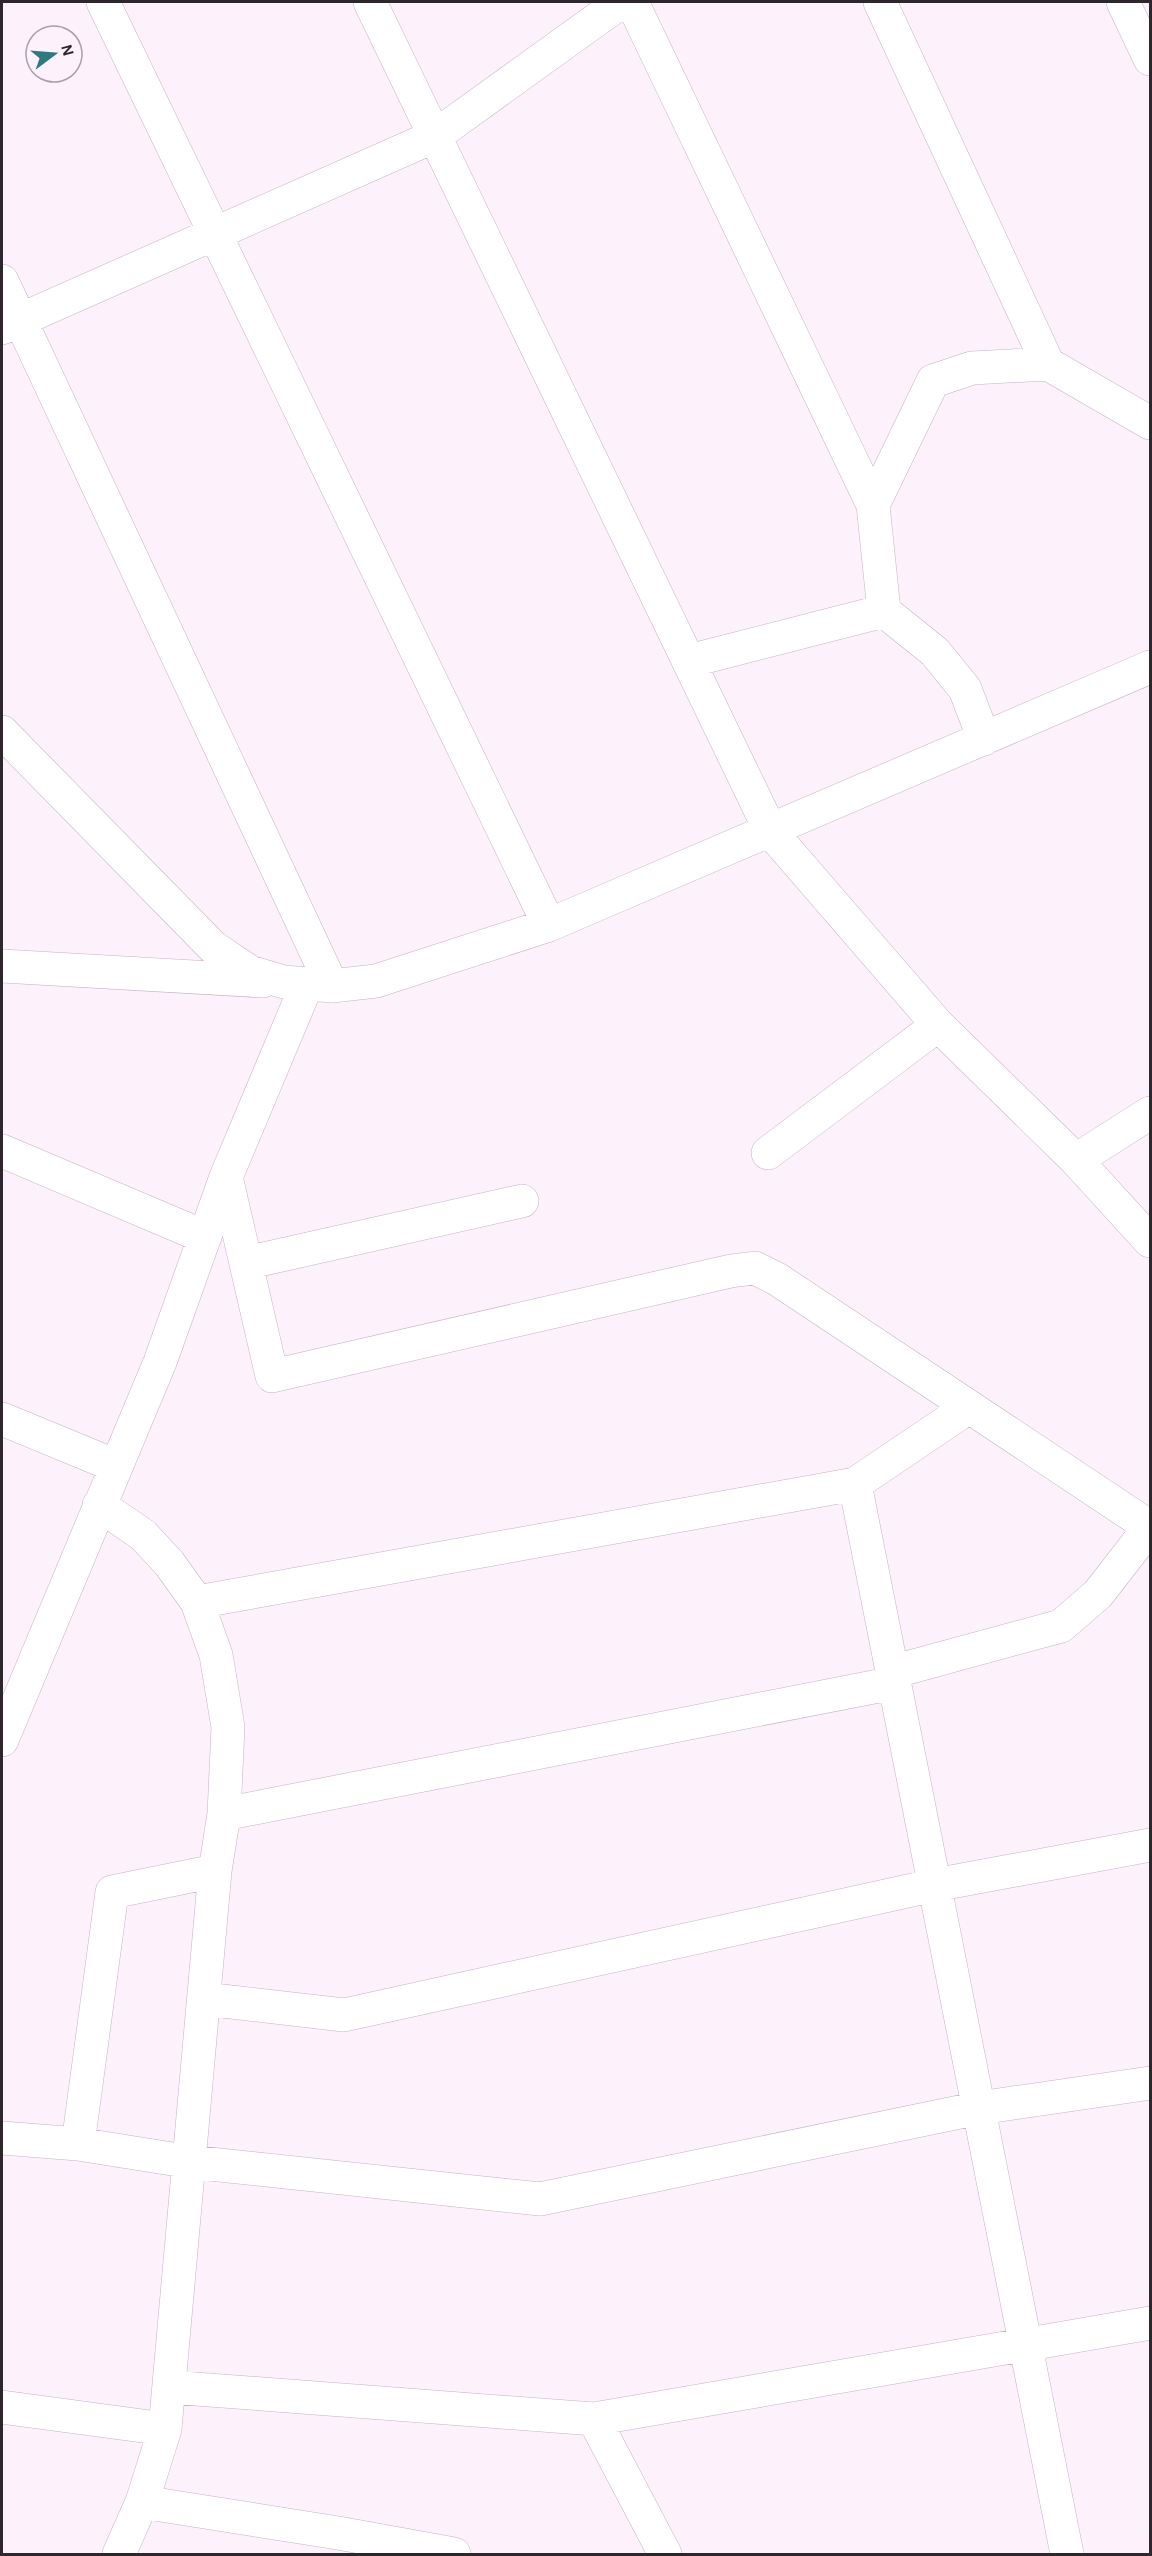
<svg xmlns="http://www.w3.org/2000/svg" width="1152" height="2556" font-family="'Alegreya Sans',sans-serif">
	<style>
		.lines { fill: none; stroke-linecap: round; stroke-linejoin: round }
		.minor-casing { stroke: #c5b2c4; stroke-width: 34 }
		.minor { stroke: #fff; stroke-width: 33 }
	</style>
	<rect width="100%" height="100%" fill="#fdf1fc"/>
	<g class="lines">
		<g class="minor-casing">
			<path id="minor" d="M103,2L549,925
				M370,2L771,832L938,1025L1076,1160L1150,1241
				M632,2L873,505L884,611
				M880,2L1048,364L1150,423
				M1123,2L1150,59
				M2,281L332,986
				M2,328L435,136L621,2
				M873,505L933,381L972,368L1048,364
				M689,661L884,611L935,652L965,689L984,739
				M2,732L213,947L250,972L284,982L332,986L376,981L549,925L1150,667
				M2,966L263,981
				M2,1151L205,1237
				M768,1153L938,1025
				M1076,1160L1150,1113
				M226,1177L272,1376L731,1271L755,1268L777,1279L1150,1527
				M246,1263L522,1201
				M2,1419L116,1466
				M855,1484L1067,2554
				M99,1505L143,1535L169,1563L197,1602L216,1655L228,1727L224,1814L215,1871L165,2429L142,2502L119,2554
				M197,1602L855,1484L969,1407
				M892,1672L1061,1626L1098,1594L1150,1527
				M2,1740L160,1362L226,1177L307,984
				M224,1814L894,1683
				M205,1999L344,2015L935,1885L1150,1845
				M2,2138L78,2144L191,2162L540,2199L979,2108L1150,2083
				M78,2144L112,1892L215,1871
				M169,2387L594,2419L1150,2323
				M2,2407L165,2429
				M594,2419L665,2554
				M142,2502L338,2533L454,2554"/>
		</g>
		<use href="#minor" class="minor"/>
	</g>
	<rect width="1152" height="2556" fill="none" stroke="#2e262d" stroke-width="6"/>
	<g transform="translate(54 54) rotate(74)"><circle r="28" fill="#fdf1fc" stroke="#aaa0a9" stroke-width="1.5"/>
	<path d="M0-4.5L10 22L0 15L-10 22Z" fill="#307981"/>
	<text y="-9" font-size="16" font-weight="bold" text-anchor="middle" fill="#2e262d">N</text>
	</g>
</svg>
